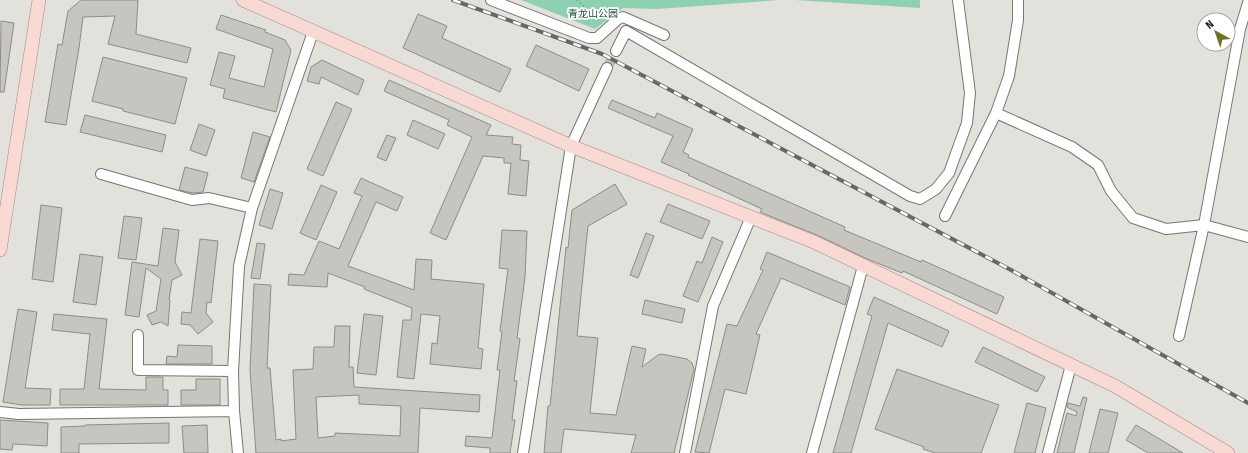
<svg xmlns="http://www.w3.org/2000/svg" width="1248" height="453" font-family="'Fira Sans Condensed','Noto Sans SC',sans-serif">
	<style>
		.green { fill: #8dd2b0 }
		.building { fill: #c7c5bf; stroke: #8d8c86; fill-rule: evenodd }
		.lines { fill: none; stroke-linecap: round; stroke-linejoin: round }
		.minor-tunnel { stroke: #bcbab5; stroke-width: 10; stroke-dasharray: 10 5; stroke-linecap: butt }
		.minor-casing { stroke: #787671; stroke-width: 12 }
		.major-casing { stroke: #a9877f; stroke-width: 14 }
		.path { stroke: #807e7a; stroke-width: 1.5; stroke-dasharray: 1 3; stroke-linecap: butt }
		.minor { stroke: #fff; stroke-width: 10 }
		.major { stroke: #f8d9d3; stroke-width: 13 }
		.rail-casing { stroke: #696764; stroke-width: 4 }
		.rail { stroke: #fff; stroke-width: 2.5; stroke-dasharray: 8; stroke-linecap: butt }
		.labels { text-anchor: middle; stroke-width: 3.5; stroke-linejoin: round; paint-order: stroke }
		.park-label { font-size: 10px; fill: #265540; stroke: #fff }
	</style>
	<rect width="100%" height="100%" fill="#e3e1db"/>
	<path class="green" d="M521,0H780L657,9L623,8L595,29Z
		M795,0H920V8Z"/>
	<path class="building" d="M81,0H138L136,34L191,48L187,63L108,44L115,16L83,17L79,48L66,125L45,122L58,44L62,45L68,11Z
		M418,14L447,26L442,38L511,69L500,92L403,48Z
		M221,15L266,30L265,32L285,40L291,50L276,112L223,98L225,89L210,85L219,52L235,56L229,78L264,87L273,49L216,29Z
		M1,21L14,23L4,92H0Z
		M536,45L589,69L579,91L526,66Z
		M103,57L187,78L175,124L123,111V109L92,101Z
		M322,60L364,80L358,95L321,77L319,84L307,81L311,67Z
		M389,80L491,125L486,135L513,137L512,144L521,145L520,160L529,161L526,196L508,194L511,163H504V158L483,156L446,240L430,233L472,137L447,125L449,120L384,91Z
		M612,100L655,118L657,113L693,129L683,152L689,155L688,157L845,227L844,230L921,262L922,260L1004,297L997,314L903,271L902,273L865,258L817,235L762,213L760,212L762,209L688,175L689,174L661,162L673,136L608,108Z
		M336,102L352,109L323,176L307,169Z
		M85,115L166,135L162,152L80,132Z
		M413,120L445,134L438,149L407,135Z
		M199,124L215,130L206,156L190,150Z
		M253,132L270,137L254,182L241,178Z
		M387,135L396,138L386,161L377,157Z
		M185,167L208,173L203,192L193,193L179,190Z
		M361,178L403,197L397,211L376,202L348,266L414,290L416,259L432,260L431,279L484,284L478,348L483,349L481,369L430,364L432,343L437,344L440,316L421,314L414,379L397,377L403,320H411L412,308L364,289L365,287L328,273L327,287L288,285L289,274L304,275L319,241L339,249L362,196L354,193Z
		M615,184L627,204L588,226L586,245L577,336L598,338L590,413L616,415L632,346L646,349L642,367L658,355L661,354L687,359L692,363L694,369L674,453H631L636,435L564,429L561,453H544L548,406H550L566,247L568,248L572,210Z
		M321,185L337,192L316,240L300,233Z
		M270,189L283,193L272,229L259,225Z
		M668,204L710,221L702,239L660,222Z
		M41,205L62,208L53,282L32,279Z
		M124,216L142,218L136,260L118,258Z
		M163,228L179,230L175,262L182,275L172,280L169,300H170L168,326L161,322L152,325L147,315L156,311L161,279L146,268L139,317L125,315L132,262L158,266Z
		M502,230L527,231L525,277L517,338L520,339L514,381H517L512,420H515L510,453H490V448L465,446L466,436L492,438L500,370H497L502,332L500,331L508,269L499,268Z
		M646,233L654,236L638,278L630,275Z
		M712,237L723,242L698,302L683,296L697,261L702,263Z
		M200,239L218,241L211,303L207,302L206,313L213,322L198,334L190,325L181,324L182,312L191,313Z
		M257,243L265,244L260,279L251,278Z
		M767,252L850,287L845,305L781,278L756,334L760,335L746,394L725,389L709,453L695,452L727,324L737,326L763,270L760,269Z
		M80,254L103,257L96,305L73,302Z
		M254,284L271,285L267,368H270L276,440L281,439V441L296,439L293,370L313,369L314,347H334L335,326H350L349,367H353L354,387L480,395L479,412L420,408L418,453H256L250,370ZM359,395V404L401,406L400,436L335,433V436L318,438L316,397Z
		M874,297L949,331L942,347L888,323L851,453H833L872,316L867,314Z
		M645,300L685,309L682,323L642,314Z
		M18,309L37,312L25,388L51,389L50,405H22L3,402Z
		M54,314L107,319L99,389L146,390V377H163V390H168V405H60V389H84L90,334L52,330Z
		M364,314L383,316L376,375L357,373Z
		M178,345L212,346V364H166L167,356L177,357Z
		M983,347L1045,377L1037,392L975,362Z
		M897,369L999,405L981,453H935L923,449L924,447L875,429Z
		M196,379H220V405H181V390H196Z
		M1083,397L1087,398L1074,453H1057L1067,413L1076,416L1077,412L1067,407L1068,403L1080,406Z
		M1027,403L1046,408L1035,453H1014Z
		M1100,409L1118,413L1108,453H1089Z
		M0,420L48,423L47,446L13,444L12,450L0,449Z
		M169,423V443L79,444V453H61V427L85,426V425Z
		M207,425L208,453H184L182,426Z
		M1136,425L1183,453H1148L1126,440Z"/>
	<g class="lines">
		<path class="minor-tunnel" d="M607,68L616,51"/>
		<g class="minor-casing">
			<path id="minor" d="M491,0L589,38H597L618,19L623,17L664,35
				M616,51L626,31L910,196L920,199L936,189L949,173L967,123L970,93L958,0
				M996,113L1072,147L1098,165L1111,191L1133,218L1166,229L1204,225L1248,237
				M101,174L192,200L209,198L252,208
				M945,216L996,113L1009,76L1018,20V0
				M138,335V370L233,371
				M1179,336L1204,225L1240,29L1248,3
				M0,412L19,414L234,411
				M238,453L234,411L233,371L239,266L252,208L313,32
				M523,453L571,146L607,68
				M685,453L713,306L751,217
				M812,453L863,266
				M1048,453L1071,365"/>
		</g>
		<g class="major-casing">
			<path id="major" d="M243,0L571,146L814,242L1115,386L1228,453
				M0,250L39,0"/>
		</g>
		<path class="path" d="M577,0L600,22"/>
		<use href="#minor" class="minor"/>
		<use href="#major" class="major"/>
		<g class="rail-casing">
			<path id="rail" d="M453,0L602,54L1011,270L1248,403"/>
		</g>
		<use href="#rail" class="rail"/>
	</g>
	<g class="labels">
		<g class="park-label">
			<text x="593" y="17">青龙山公园</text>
		</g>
	</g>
	<g transform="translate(1216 32) rotate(320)"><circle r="19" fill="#ffffff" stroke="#a5a5a4"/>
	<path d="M0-3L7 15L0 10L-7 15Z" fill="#6f741c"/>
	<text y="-6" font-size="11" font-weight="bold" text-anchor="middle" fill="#1f1e1c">N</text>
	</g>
</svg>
